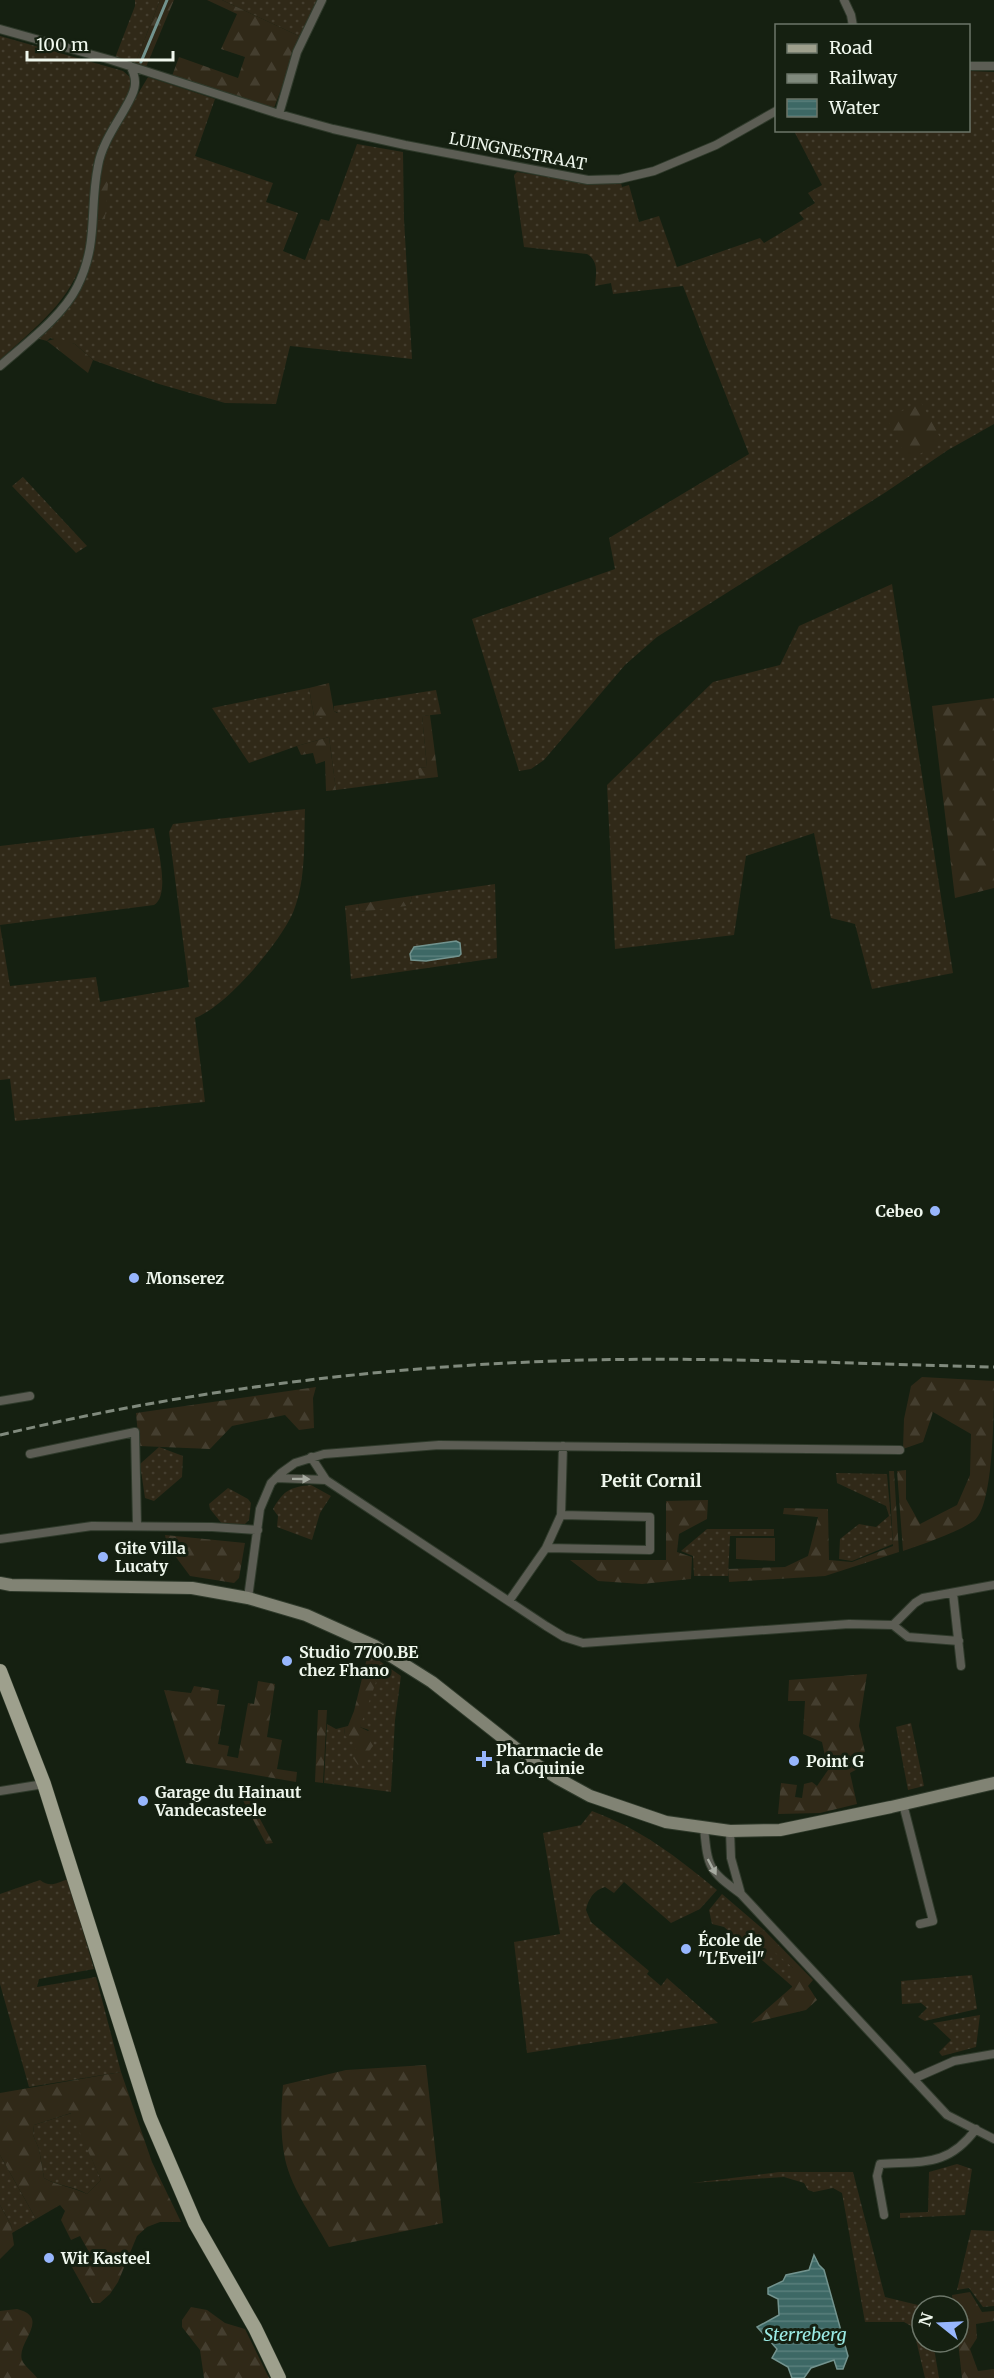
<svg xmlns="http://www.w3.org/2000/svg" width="994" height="2378" font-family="Merriweather,serif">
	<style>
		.grass { fill: url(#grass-dots) }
		.forest { fill: url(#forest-firs); fill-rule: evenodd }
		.garden { fill: #302918 }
		.water { fill: url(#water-rules); stroke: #72938e; stroke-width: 1.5 }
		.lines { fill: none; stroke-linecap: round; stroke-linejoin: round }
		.stream { stroke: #72938e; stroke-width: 3 }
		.minor-casing { stroke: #2f3a2b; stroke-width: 10 }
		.secondary-casing { stroke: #2f3a2b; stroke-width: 14 }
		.primary-casing { stroke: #2f3a2b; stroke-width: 15 }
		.minor { stroke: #5c5d54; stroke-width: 8 }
		.secondary { stroke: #818374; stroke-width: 12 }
		.primary { stroke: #9ea08d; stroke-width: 14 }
		.rail { stroke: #808a7d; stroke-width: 3; stroke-dasharray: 9 4.5; stroke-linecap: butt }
		.oneway { fill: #a6aaa0 }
		.poi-dot { fill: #97b6fd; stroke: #152011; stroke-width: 2 }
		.labels { text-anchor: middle; stroke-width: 6; stroke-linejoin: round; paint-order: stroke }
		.street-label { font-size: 16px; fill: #eff7ed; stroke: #152011 }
		.poi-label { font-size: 16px; font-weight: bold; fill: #eff7ed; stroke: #152011; text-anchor: start }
		.neighbourhood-label { font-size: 18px; font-weight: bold; fill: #eff7ed; stroke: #152011 }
		.water-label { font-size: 18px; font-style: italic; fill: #9beae4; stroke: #152011 }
	</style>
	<defs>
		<pattern id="grass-dots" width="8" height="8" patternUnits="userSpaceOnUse" patternTransform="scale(1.5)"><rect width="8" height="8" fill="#302918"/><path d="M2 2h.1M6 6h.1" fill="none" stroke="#443e2f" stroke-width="1.8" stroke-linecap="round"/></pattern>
		<pattern id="forest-firs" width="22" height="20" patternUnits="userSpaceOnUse" patternTransform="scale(1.5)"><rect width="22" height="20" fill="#302918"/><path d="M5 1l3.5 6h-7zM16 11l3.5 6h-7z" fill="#443e2f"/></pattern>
		<pattern id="water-rules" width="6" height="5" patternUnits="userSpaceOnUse" patternTransform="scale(1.5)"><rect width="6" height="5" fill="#3d6865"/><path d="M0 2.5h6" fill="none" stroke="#597e7b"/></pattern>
	</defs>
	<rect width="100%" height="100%" fill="#152011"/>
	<path class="grass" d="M135,0H160L135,64L115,58L135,6Z
		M222,0H320L301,37Z
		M0,36L123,71L131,78C130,108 103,131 95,160C89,183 93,209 89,233C80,295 43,320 0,360Z
		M969,71L994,72V424L948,450L886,492L657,637L625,665L544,760L531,769L519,771L472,619L615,569L609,538L749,454L683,286L613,294L611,283L595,286C596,274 599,261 587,254L524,247L514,175L517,172L585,183H621L622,187L629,185L639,222L659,216L677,267L760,238L764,243L804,219L799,213L815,203L808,193L822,185L794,131L968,130Z
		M148,77L215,99L195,156L273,183L266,202L298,213L283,251L305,260L321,219L329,221L357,144L403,152L404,219L412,359L290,346L276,404L225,403L159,384L93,360L75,344L50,338L47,341L36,338C77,301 91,277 97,220L105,219L102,162L108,144Z
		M23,477L87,546L76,553L12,486Z
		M892,584L953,973L872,989L855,924L831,918L814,833L746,856L734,935L615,949L607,785L713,682L780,665L799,626Z
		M309,688L314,716L338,713L334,711V706L436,690L441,714L422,716L427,767L419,768L420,779L336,790L329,737L297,746L249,763L212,708Z
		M305,809C304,841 306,880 294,910C282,941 226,1007 195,1018L205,1102L15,1121L10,1079L0,1080V846L154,828C157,845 171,895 154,905L0,925L10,986L96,977L100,1002L189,987L169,832L173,824Z
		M495,884L497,958L351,979L345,906L358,904L360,912L410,903L412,896Z
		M159,1447L183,1456L182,1477L154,1501L145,1498L140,1464Z
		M836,1473L887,1474L893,1544L852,1561L839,1559L840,1539L859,1524L876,1527L889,1516L886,1506L837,1483Z
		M311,1485L331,1496L320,1513L312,1540L277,1527L278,1516L273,1509C284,1490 290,1487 311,1485Z
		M228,1488L248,1499L251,1503L249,1520L245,1524L223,1525L210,1509L209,1504Z
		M707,1529H774V1536H730L728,1576H694L693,1556L681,1551Z
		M374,1657L401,1676L395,1720L391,1792L324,1783L327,1724L336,1729L344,1727L345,1735L358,1741L369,1730L360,1727L367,1676Z
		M911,1723L924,1786L908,1790L896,1727Z
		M592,1811C643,1830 675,1856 717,1890L700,1909L671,1923L624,1882L614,1893L605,1887C594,1890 588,1899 586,1910L591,1922L649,1971L647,1974L661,1986L667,1978L718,2023L527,2053L514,1942L560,1934L543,1833L581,1825Z
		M68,1879L94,1969L39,1979L37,1987L96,1977L121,2072L29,2087L0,1984V1894L40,1880C50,1888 57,1883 68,1879Z
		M722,1894L764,1930L758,1933L793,1968V1987L724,1927L712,1924L709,1910Z
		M972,1975L977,2009L925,2021L918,2017L927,2008L921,2003L902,2004L901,1981Z
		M980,2015L976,2047L942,2056L939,2052L951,2040L933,2023Z
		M72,2113L101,2180L87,2194C73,2186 58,2186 44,2178L39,2149L33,2135L34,2125Z
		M0,2155L36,2219L12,2233L11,2225L0,2205Z
		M957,2164L972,2169L965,2215L900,2218V2213L928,2212L929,2172Z
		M779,2172H853L885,2297L922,2306V2342H933L939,2378H925L913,2327L904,2322H865L842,2193L833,2188L814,2192L808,2190L804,2183L784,2177L692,2183Z
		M971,2230L994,2231V2306L983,2307L969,2288L957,2290Z"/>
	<path class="forest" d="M160,0H174L146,67L135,64Z
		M207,0H222L301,37L274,108L172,76L179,57L238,78L245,57L221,49L237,14Z
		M102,162H106L109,173L105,219L97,220Z
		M58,338L75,344L93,360L88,373L47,341Z
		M921,402L942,441L908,461L887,418Z
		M329,683L334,711L341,716L337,720L314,716L309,688Z
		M994,698V888L955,898L932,706Z
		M430,715L438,777L420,779L418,768L427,767L422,716Z
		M329,737L336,790L326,791L325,761L316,764L313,753L301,755L297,746Z
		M412,896L410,903L406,906L360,912L358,904Z
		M922,1377L994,1381C994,1408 994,1504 975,1520C957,1533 923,1544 903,1551L897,1471L906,1470V1499L920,1524L957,1505L970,1475L971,1434L933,1412L923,1442L903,1449L904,1419L911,1386Z
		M316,1387L313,1398L314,1428L299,1430L285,1415L232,1426L210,1449L139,1446L136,1413Z
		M889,1471H894L899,1552L825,1576L729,1582L728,1569L785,1567L808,1556L818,1517L783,1514L784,1508L828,1509L829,1560L852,1562L893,1546Z
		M708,1500L707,1519L679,1534L677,1552L692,1557L691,1579L642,1584L598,1581L570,1560H666V1501Z
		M165,1535L245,1543L239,1578L234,1583L190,1576L167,1545Z
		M368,1654L374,1657L367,1676L376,1682L360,1727L374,1734L373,1746L358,1765L352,1757L358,1742L345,1736L344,1727L348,1726L354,1711Z
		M867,1674L859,1726L865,1752L859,1754L861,1767L850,1773L857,1804L820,1813L778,1814L781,1783L797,1785L795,1797L802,1798L804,1784L812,1782L817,1786L828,1770L822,1742L803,1734L805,1701H788L789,1680Z
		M258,1681L275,1684L267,1737L282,1740L277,1769L297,1772L296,1782L186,1763L164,1690L191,1693L194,1686L219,1690L217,1704L225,1705L218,1744L229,1746L227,1756L238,1758L248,1703L254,1704Z
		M318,1710H327L323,1783L315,1782Z
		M242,1786L273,1843L266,1844L237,1789Z
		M764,1930L813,1980L808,1986L817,2000L806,2010L751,2023L792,1987L793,1968L757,1937L758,1933Z
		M426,2065L443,2223L329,2247C314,2219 292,2190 285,2159C280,2135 281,2109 283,2085L346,2070Z
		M121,2072L152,2162L181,2222H160L147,2227L137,2236L118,2282L110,2294L100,2303H92L72,2267L89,2252L80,2236L71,2240L61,2220L65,2211L60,2205L36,2219L0,2155V2093ZM71,2113L101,2180L87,2194C73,2187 58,2186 44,2178L39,2149L33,2135L34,2125Z
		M0,2205L11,2225L14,2245L0,2259Z
		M970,2292L982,2312L994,2311V2321L976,2324L977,2338L970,2349L978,2371L994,2369V2378H962L958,2342V2306H953L952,2295Z
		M191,2307L207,2310L225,2323L245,2329L269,2378H204L200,2350L182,2327V2320Z
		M17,2309C52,2318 16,2342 22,2360C24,2366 33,2372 37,2378H0V2311Z"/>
	<path class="garden" d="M736,1538H775V1561L736,1559Z"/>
	<path class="water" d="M456,941L460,943L461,954L459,956L426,961L411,960L410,954L414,947Z
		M814,2255L819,2265L824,2270L848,2356L843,2369H837L834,2360L811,2368L804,2378H792L788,2367L772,2358L777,2349L757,2327L779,2315L778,2299L768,2294V2288L783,2281L786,2275L809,2270Z"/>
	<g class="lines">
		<path class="stream" d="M141,62L167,0"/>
		<g class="minor-casing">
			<path id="minor" d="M844,0L851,15L853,26
				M0,29L111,60L279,114L333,129L405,145L588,180L620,179L654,171L716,145L776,111
				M968,66H994
				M279,114L297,52L322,0
				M0,366C25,344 62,317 77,287C99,243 89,210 98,166C101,147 113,129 123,112C132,96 141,84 130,66
				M0,1401L30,1396
				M30,1454L135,1432L137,1525
				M311,1457L326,1480L546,1626L564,1637L583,1643L849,1624L893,1625L908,1637L959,1641
				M276,1478L326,1480
				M561,1515L563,1446
				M0,1539L92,1526L212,1527L258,1530
				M953,1593L961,1666
				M248,1598L260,1509L271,1483L281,1473L295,1463L324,1454L439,1445L900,1450
				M509,1601L546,1548L650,1550V1517L561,1515L546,1548
				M893,1625L915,1603L923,1598L994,1585
				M0,1791L44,1784
				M903,1804L933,1921L920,1924
				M704,1828C708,1868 708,1870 741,1894L947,2115L994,2139
				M730,1831L731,1858L741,1894
				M913,2079L954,2061L994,2054
				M884,2215L877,2176L880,2164C923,2161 948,2167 976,2129"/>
		</g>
		<g class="secondary-casing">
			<path id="secondary" d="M0,1583L11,1585L192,1588L248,1598L306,1615L375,1646L432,1682L537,1765L557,1778L590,1796L666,1822L730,1831L780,1830L891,1807L994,1783"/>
		</g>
		<g class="primary-casing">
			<path id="primary" d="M0,1671L44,1784L150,2118L195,2223L255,2328L279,2378"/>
		</g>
		<use href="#minor" class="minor"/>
		<use href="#secondary" class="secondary"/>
		<use href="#primary" class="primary"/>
		<path class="rail" d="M0,1435C192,1389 390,1365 587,1360C723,1357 859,1364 994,1367"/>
	</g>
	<defs><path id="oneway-solid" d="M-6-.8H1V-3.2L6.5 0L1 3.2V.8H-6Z" transform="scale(1.5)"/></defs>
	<g class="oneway">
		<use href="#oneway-solid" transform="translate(301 1479) rotate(1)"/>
		<use href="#oneway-solid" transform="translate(712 1867) rotate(62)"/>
	</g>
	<g class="poi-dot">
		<circle cx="935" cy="1211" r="6"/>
		<circle cx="134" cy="1278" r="6"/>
		<circle cx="103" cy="1557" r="6"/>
		<circle cx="287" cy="1661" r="6"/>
		<path d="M481 1750h6v6h6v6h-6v6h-6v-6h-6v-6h6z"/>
		<circle cx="794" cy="1761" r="6"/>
		<circle cx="143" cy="1801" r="6"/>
		<circle cx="686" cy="1949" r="6"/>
		<circle cx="49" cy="2258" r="6"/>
	</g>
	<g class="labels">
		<g class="street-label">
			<text transform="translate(518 151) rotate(11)" y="6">LUINGNESTRAAT</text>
		</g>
		<g class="poi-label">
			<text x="923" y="1217" text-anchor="end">Cebeo</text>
			<text x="146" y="1284">Monserez</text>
			<text x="115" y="1554">Gite Villa<tspan x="115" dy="18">Lucaty</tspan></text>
			<text x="299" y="1658">Studio 7700.BE<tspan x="299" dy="18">chez Fhano</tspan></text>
			<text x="496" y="1756">Pharmacie de<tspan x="496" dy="18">la Coquinie</tspan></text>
			<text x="806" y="1767">Point G</text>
			<text x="155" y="1798">Garage du Hainaut<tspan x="155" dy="18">Vandecasteele</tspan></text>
			<text x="698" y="1946">École de<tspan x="698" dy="18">"L'Eveil"</tspan></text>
			<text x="61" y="2264">Wit Kasteel</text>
		</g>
		<g class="neighbourhood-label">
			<text x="651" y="1487">Petit Cornil</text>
		</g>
		<g class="water-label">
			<text x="805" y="2341">Sterreberg</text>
		</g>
	</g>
	<rect x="775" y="24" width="195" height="108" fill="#152011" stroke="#6c7669" stroke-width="1.5"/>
	<rect x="787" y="44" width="30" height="9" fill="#9ea08d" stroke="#6c7669" stroke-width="1.5"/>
	<text x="829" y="54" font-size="18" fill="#eff7ed">Road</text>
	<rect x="787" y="74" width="30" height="9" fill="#808a7d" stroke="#6c7669" stroke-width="1.5"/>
	<text x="829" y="84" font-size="18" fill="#eff7ed">Railway</text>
	<rect x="787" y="99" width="30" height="18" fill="url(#water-rules)" stroke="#6c7669" stroke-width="1.5"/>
	<text x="829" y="114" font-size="18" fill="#eff7ed">Water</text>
	<g transform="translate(940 2324) rotate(288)"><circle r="28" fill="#152011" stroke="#6c7669" stroke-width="1.5"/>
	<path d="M0-4.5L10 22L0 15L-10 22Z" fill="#97b6fd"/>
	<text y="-9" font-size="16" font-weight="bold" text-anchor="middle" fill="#eff7ed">N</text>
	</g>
	<path d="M27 51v9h146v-9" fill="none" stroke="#eff7ed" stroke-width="3"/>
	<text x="36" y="51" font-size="18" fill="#eff7ed" stroke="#152011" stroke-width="4.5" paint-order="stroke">100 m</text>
</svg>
